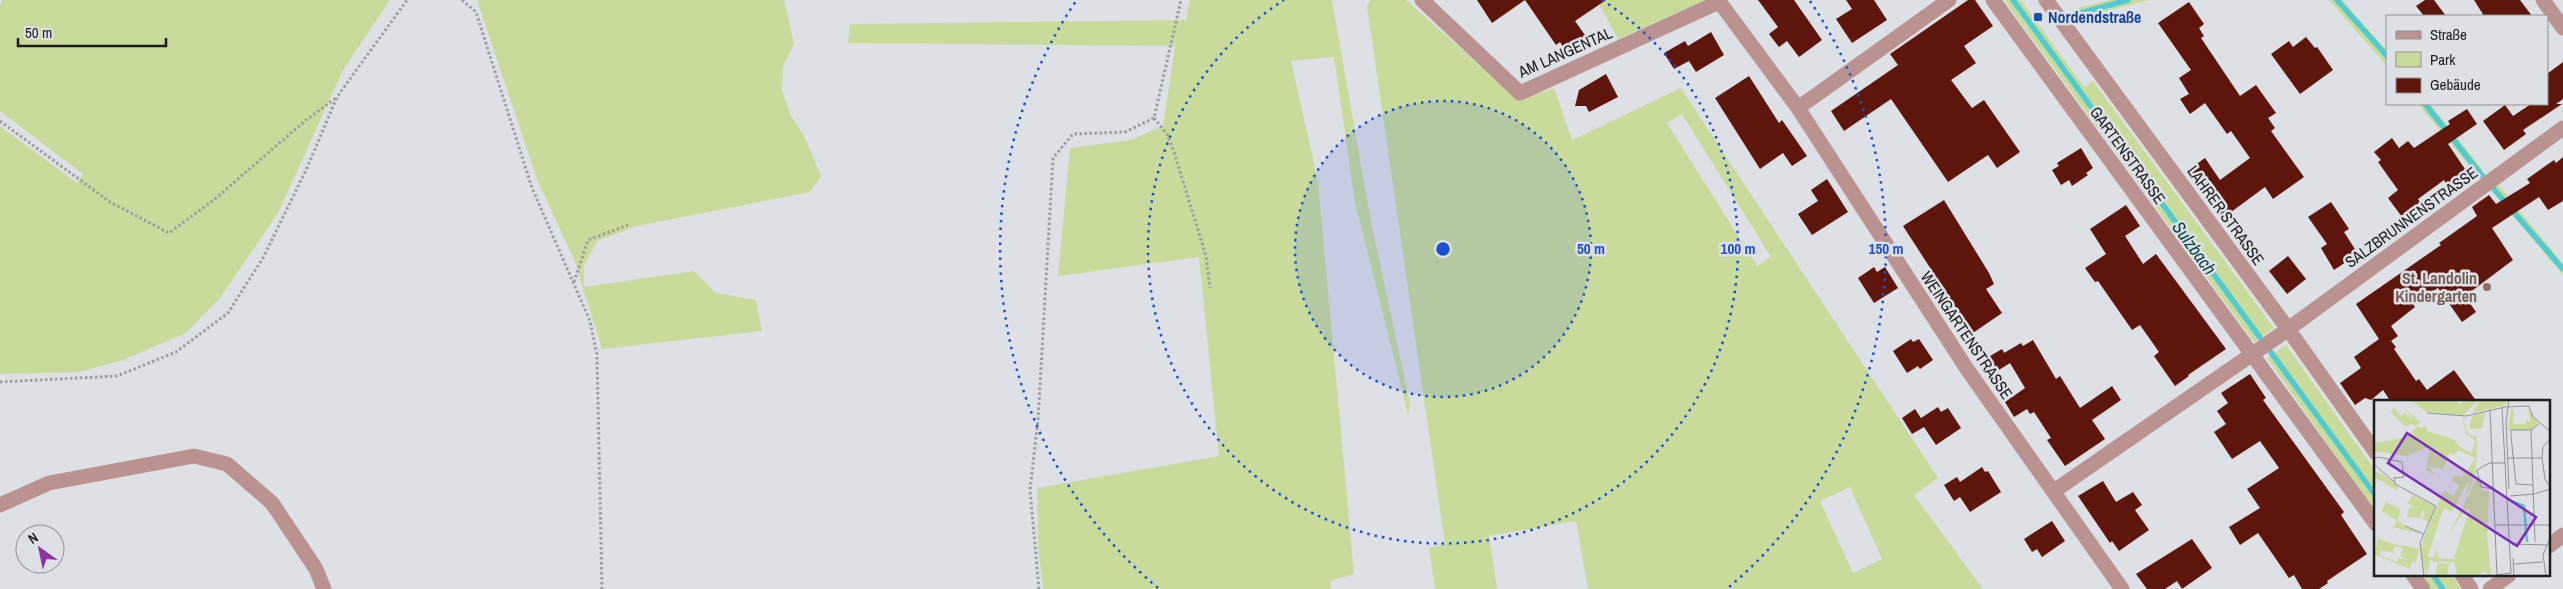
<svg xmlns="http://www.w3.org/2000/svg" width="2563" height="589" font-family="'Archivo Narrow',sans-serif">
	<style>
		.green { fill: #c8db9a; fill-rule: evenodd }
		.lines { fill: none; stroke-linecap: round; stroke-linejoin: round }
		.stream { stroke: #51cad0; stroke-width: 5.5 }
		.building { fill: #5e150b }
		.path { stroke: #9c9ea2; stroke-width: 3; stroke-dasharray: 2.5 2.5; stroke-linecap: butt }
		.minor { stroke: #ba9391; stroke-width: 15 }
		.ring { fill: none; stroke: #1d4ed8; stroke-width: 2.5; stroke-dasharray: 2.5 5 }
		.transit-dot { fill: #1a4fb4; stroke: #dde0e5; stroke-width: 2 }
		.education-dot { fill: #8d6e63; stroke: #dde0e5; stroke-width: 2 }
		.labels { text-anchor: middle; stroke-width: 5; stroke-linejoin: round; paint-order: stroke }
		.transit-label { font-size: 16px; font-weight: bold; fill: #164399; stroke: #dde0e5; text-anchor: start }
		.street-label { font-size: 16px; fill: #1b1d1e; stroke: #dde0e5 }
		.education-label { font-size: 16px; font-weight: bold; fill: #785e54; stroke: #dde0e5; text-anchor: end }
		.water-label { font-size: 18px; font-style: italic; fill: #0b4346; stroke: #dde0e5 }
		.inset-river { fill: none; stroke: #51cad0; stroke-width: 2.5 }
		.inset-road { fill: none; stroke: #8f9295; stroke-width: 1 }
		.view { fill: #7b2cbf; fill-opacity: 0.15; stroke: #7b2cbf; stroke-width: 2.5 }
		.inset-edge { fill: none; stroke: #1b1d1e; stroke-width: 2.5 }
		.centre { fill: #1d4ed8; stroke: #dde0e5; stroke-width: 2.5 }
		.ring-label { font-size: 15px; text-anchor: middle; font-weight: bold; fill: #1d4ed8; stroke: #dde0e5; stroke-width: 5; stroke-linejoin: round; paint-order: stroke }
	</style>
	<rect width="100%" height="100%" fill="#dde0e5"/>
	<path class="green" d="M2,0H390L343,70L278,213L220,298L186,333L123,360L79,372L0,374V126L77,183L83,174L0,111V5Z
		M477,0H784L794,44L783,66L782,91L790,114L804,136L821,176L810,192L637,226L597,241L584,266V287L694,271L716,293L756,300L762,331L602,349L574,259L538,182Z
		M1190,0H1332L1371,222L1410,404L1408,414L1355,203L1334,57L1291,61L1318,181L1354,574L1330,581L1331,589H1043L1038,546L1037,488L1219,456L1199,257L1058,276L1070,148L1130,140L1163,126L1175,46L848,43L850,24L1186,20Z
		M1370,0H1406L1519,100L1554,88L1572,140L1681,88L1938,478L1914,495L1983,589H1588L1576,521L1489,536L1497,589H1435L1429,548L1445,544L1367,6ZM1682,114L1771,257L1757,266L1667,123ZM1850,487L1882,559L1853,573L1820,501Z
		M1597,0H1705L1618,39Z
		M2004,0H2021L2084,87L2093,81L2274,328L2254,342Z
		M2110,0H2149L2079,18L2073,9Z
		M2329,0H2342L2387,51V66Z
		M2418,104H2430L2483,170L2476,174Z
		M2498,184L2563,264V275L2491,190Z
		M2286,345L2375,470V511L2267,358Z
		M2422,575H2451L2461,589H2432Z"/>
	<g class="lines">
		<path class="stream" d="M2013,0L2376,496
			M2337,0L2387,56
			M2073,15L2128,0
			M2425,104L2480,173L2563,269
			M2433,575L2443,589"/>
	</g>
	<path class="building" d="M1477,0H1606L1575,21L1587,38L1566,52L1560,42L1556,45L1525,0L1492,23Z
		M1758,0H1794L1822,40L1799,57L1787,41L1779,47L1769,34L1778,27Z
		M1846,0H1874L1887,20L1852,43L1836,19L1852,9Z
		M1968,0H1975L1993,26L1964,46L1976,63L1951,80L1972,108L1984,100L2020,152L1997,168L1988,155L1948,182L1891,99L1844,131L1831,111L1898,65L1890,54Z
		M2425,0H2434L2446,16H2424L2416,6Z
		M2474,0H2520L2532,16H2484Z
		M2189,2L2204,24L2199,28L2204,36L2201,38L2240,96L2256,85L2276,113L2268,118L2275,128L2271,131L2304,177L2273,199L2265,187L2223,218L2188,170L2205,158L2220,180L2250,158L2231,131L2227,134L2205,103L2190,114L2180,99L2189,94L2179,78L2191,70L2158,23Z
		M1711,32L1724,55L1696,72L1689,61L1674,69L1664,53L1685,41L1688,46Z
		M2306,37L2315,48L2317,47L2333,70L2300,94L2271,54L2289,41L2293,47Z
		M2563,62V99L2556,104H2562L2523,130L2526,134L2504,150L2483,121L2505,105L2513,116L2531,104H2547V74Z
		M1606,74L1618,97L1589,112L1586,106H1575L1579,90Z
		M1749,76L1779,123L1782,120L1807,156L1792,166L1783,153L1760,169L1715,98Z
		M2467,109L2477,124L2448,144L2467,172L2447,185L2444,180L2418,199L2423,207L2405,221L2388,198L2398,190L2378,162L2381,160L2374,152L2392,138L2399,148L2408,141L2414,148L2450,124L2448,121Z
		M2081,148L2093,168L2086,173L2088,175L2072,186L2069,180L2061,185L2052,170L2059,166L2057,163Z
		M2563,157V201L2548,210L2539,197L2492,228L2513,260L2465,296L2476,312L2462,322L2438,288L2413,304L2415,307L2391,326L2398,336L2391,341L2396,347L2394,349L2416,381L2419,379L2427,390L2454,370L2477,402H2391L2383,390L2371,400L2365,398L2355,405L2340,383L2361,368L2354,357L2379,339L2356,304L2441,245L2439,243L2477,216L2472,207L2489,195L2496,204L2530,183L2527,179L2554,160L2556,163Z
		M1827,179L1848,212L1812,235L1798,214L1818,201L1811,190Z
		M1944,200L1989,273L1994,284L1986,289L2002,313L1970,335L1957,316L1960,314L1903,226Z
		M2331,202L2349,229L2344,232L2358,254L2334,270L2321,248L2327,244L2308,217Z
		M2126,205L2140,226L2125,236L2143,264L2156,254L2226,349L2188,375L2189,376L2175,386L2154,356L2159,352L2140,325L2132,330L2098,281L2095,282L2085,268L2106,254L2090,229Z
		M2288,256L2306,279L2287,294L2269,271Z
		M1874,267L1877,272L1885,267L1898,288L1874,303L1858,278Z
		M1911,339L1913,342L1919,339L1933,360L1920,369L1918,366L1907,373L1893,351Z
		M2033,340L2056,379L2060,376L2080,408L2112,386L2121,400L2092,420L2105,439L2065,466L2047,440L2051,438L2034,412L2030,414L2027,409L2014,417L2005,402L2025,388L2004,353L2021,343L2023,346Z
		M2002,349L2010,363L1994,373L1985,359Z
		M2250,374L2266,398L2263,400L2344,512L2341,515L2367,554L2327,581L2328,583L2319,589H2302L2294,575L2289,578L2258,533L2240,545L2229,527L2260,508L2247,489L2279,468L2260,441L2232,459L2214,432L2226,424L2217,411L2228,403L2221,393Z
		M1938,407L1941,412L1948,408L1961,428L1936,445L1924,427L1912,434L1902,418L1915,409L1921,418Z
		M1982,467L1985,472L1988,471L2001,492L1970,512L1960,497L1954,501L1944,485L1957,477L1960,482Z
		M2103,481L2116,502L2133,492L2142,505L2135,510L2149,530L2119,551L2112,541L2110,543L2078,496Z
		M2052,521L2065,541L2042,557L2037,549L2032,552L2024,539Z
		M2192,539L2212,568L2182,589L2177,581L2165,589H2147L2136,574Z"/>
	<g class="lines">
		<path class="path" d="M462,0L476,12L532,188L590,321L597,355L602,589
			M1154,118L1167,134L1174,152L1206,256L1210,288
			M0,121L110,202L169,233L215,199L306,120L336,98
			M574,282L588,240L628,225
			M0,382L117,376L176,352L228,313L263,258L307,168L337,97L407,0
			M1039,589L1030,490L1038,420L1053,158L1073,134L1125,132L1154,118L1181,0"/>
		<path class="minor" d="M1422,0L1520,93L1719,2
			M1718,0L1798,108L1967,369L2122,589
			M1993,0L2376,524
			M2046,0L2288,329L2376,453
			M2543,0L2563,28
			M1798,108L1949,0
			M2054,491L2280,335L2563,128
			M0,505L49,483L194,456L227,464L272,503L316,569L324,589
			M2549,546L2563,535
			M2413,575L2423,589
			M2462,575L2471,589
			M2490,589L2509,575"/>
	</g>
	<circle cx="1443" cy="249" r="148" fill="#1d4ed8" fill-opacity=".12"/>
	<g class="ring">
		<circle cx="1443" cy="249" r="148"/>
		<path d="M1602 0A295 295 0 1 1 1284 0"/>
		<path d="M1158 588A443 443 0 0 1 1076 1M1810 1A443 443 0 0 1 1728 588"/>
	</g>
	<rect class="transit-dot" x="2033" y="12" width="10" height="10" rx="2.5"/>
	<circle class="education-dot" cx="2487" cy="287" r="5"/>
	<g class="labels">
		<g class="transit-label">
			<text x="2048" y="23">Nordendstraße</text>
		</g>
		<g class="street-label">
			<text transform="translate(1565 52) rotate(-24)" y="6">AM LANGENTAL</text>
			<text transform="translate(2128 155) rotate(54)" y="6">GARTENSTRASSE</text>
			<text transform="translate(2226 215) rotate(54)" y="6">LAHRER STRASSE</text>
			<text transform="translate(2411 217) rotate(-36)" y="6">SALZBRUNNENSTRASSE</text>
			<text transform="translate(1967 335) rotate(56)" y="6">WEINGARTENSTRASSE</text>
		</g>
		<g class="education-label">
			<text x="2477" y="284">St. Landolin<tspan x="2477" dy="18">Kindergarten</tspan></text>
		</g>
		<g class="water-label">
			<text transform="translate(2194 248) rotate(54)" y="6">Sulzbach</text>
		</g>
	</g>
	<g transform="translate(2374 400)">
		<rect width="176" height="176" fill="#dde0e5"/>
		<path d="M36,0H84L85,5L91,0H104L90,15L53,12ZM106,0H133L132,5L98,13ZM20,7L27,16L31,13L42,21L29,7L46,22L42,26L38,24L31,26L17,12ZM154,8L164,23L157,30H134L137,9L140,10L139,24H152V20L156,22ZM111,13L108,28L95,29L98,16ZM88,16L94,34L103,37L102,72L91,99L96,78L78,112L70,108L66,117L54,157H60L63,149V158L80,159L95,110L91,109L75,135L103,77L108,91L115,92L113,136L117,176L109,171L105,176H83L80,162H61L57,159L52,176L46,148L68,94L70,91L80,96L85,85L78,81L82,75L88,77L91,74L75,63L92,73L101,58L84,50L80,55L75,53L69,69L54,66L61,75L52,70L56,46L32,56L0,51V43L29,38L44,26L48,29L51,25L54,31L81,40L84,46L98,53L101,40L92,34ZM0,71L10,75L25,88L23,90L0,77ZM39,95L61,106L55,122L49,120L51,111H48L46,118L33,117L35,108L39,107L33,103ZM12,102L26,109L24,122L47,134L19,127L23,121L8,111ZM5,135V139L23,145L45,148L42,162H38L36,169L0,154ZM21,146L29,148L26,156L35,160L25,158L23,162L6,155L7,150L19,153ZM64,163L75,164L73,176H61Z" fill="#c8db9a" fill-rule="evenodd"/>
		<path class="inset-river" d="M137,101L150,106L153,142"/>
		<path class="inset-road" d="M116,10L123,176M53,13L92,16L131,7L155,6L159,17L177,32M157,30H137V36L142,84L159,85M177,38L169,47L168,58L171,79L177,89M134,58H168M0,59L4,57L28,62L30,77L20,78L21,84L62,106L46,143L50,176M0,64L20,82M120,89L107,87L103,70L115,63H131M135,89L132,22L135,0M136,96L160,94L177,89M120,125H177M31,126L50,134M161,142L157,30L165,24M138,144L173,145M139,158L140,176M140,164L168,162M123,175L137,173L128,8M172,176L169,155L177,136"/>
		<path class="view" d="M33,33L162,117L143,146L14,63Z"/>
		<rect width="176" height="176" class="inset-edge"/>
	</g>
	<circle cx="1443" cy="249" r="8" class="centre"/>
	<g class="ring-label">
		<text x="1591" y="254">50 m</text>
		<text x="1738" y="254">100 m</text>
		<text x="1886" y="254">150 m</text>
	</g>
	<rect x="2386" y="15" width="162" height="90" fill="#dde0e5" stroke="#8f9295"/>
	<rect x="2396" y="31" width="25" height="8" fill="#ba9391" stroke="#8f9295"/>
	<text x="2430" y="40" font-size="15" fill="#1b1d1e">Straße</text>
	<rect x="2396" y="52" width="25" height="15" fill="#c8db9a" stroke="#8f9295"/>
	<text x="2430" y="65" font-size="15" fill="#1b1d1e">Park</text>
	<rect x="2396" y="78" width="25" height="15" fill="#5e150b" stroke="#8f9295"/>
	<text x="2430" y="90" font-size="15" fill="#1b1d1e">Gebäude</text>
	<g transform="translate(40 549) rotate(327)"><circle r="24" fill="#dde0e5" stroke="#8f9295"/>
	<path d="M0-4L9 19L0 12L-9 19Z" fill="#8f349e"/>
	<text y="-8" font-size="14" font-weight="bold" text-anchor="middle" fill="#1b1d1e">N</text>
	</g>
	<path d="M18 38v8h148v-8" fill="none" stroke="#1b1d1e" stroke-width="2.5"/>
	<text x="25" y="38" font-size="15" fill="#1b1d1e" stroke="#dde0e5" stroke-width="4" paint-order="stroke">50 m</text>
</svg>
